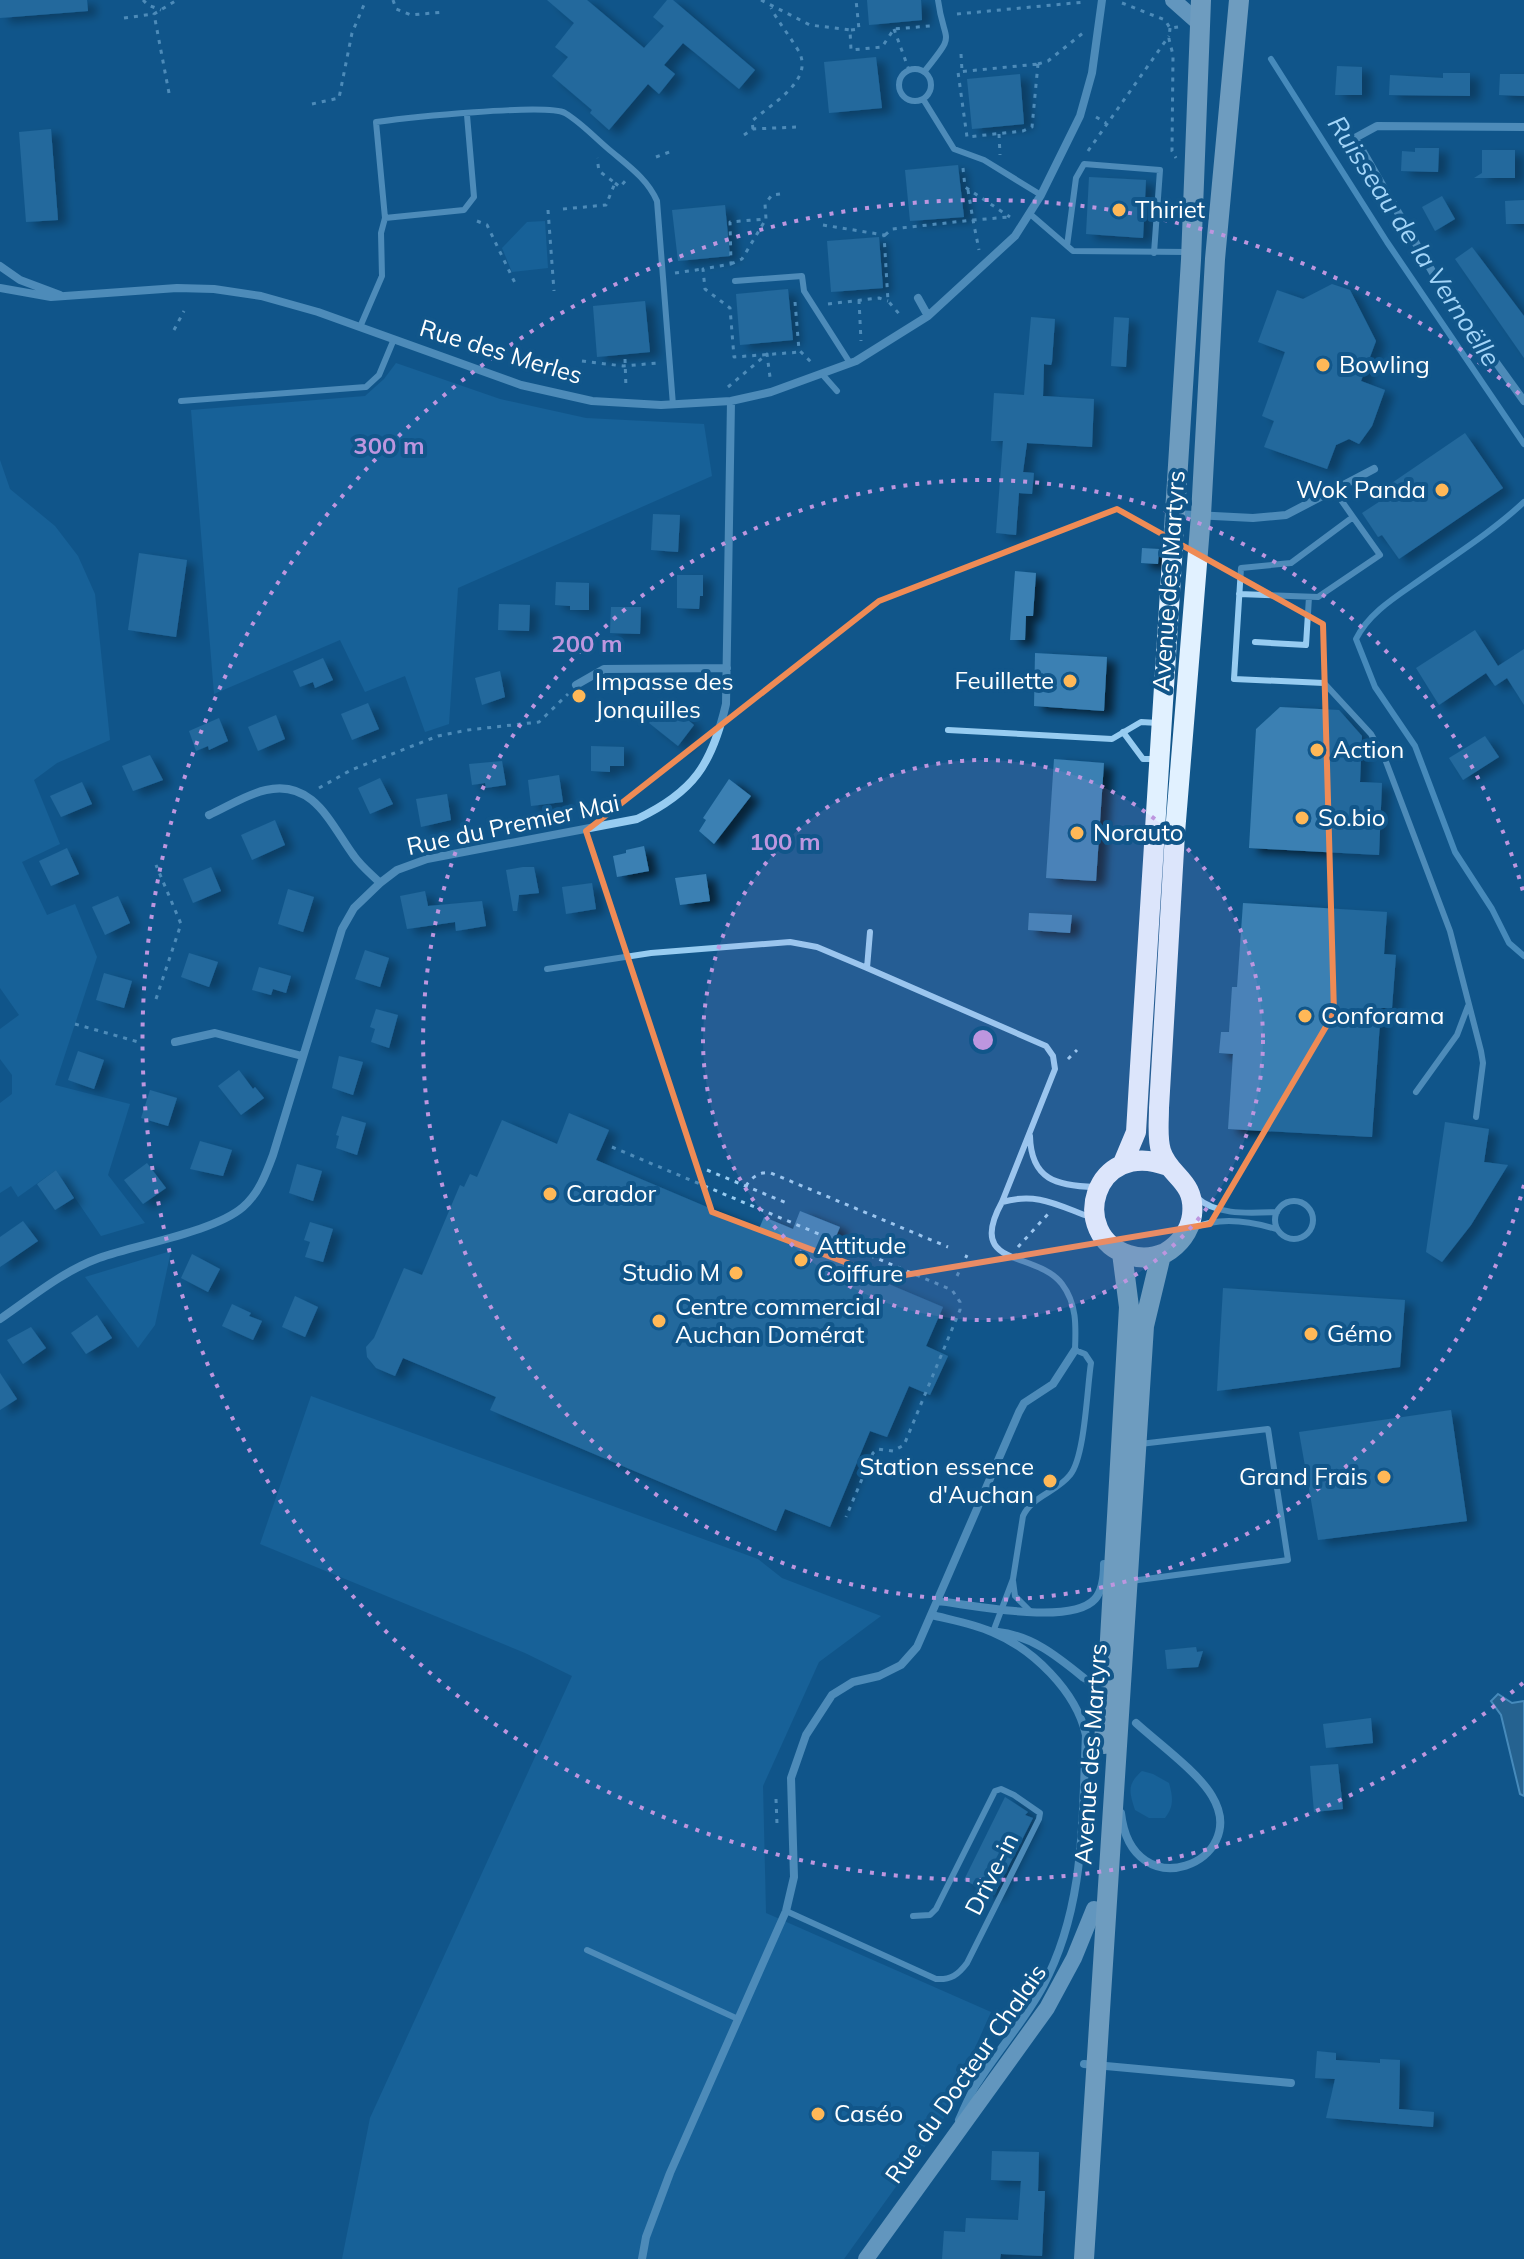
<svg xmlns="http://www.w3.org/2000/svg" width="1524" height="2259" font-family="Mulish,sans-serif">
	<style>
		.green { fill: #206fa8 }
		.water { fill: #3e7198; stroke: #88c9f5; stroke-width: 2 }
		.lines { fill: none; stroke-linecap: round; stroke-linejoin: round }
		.stream { stroke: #88c9f5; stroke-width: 6 }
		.building { fill: #3a80b3; filter: url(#shadow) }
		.minor-tunnel { stroke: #356f9c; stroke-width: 8; stroke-dasharray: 8 4; stroke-linecap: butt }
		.path { stroke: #97ccf1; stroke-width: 3; stroke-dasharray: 4 6; stroke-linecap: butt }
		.service { stroke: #97ccf1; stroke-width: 6 }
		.minor { stroke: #97ccf1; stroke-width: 8 }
		.secondary { stroke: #c5e4fc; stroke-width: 16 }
		.primary { stroke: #e1f1ff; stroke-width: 20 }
		.marked { fill: none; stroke: #ef8b55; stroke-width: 6; stroke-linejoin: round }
		.ring { fill: none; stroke: #bd96df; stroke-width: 4; stroke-dasharray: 4 8 }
		.poi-dot { fill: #ffb857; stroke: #11568a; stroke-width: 3 }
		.labels { text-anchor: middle; stroke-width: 8; stroke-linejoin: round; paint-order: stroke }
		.poi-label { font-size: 24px; fill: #fff; stroke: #11568a; text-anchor: start }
		.street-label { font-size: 24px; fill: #fff; stroke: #11568a }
		.water-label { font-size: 26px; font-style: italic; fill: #a3d5f9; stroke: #11568a }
		.centre { fill: #bd96df; stroke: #11568a; stroke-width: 4 }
		.ring-label { font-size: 24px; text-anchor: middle; font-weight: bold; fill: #bd96df; stroke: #11568a; stroke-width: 8; stroke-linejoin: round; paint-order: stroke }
	</style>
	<defs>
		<filter id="shadow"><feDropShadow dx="9" dy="5" stdDeviation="4" flood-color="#0009"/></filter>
	</defs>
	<rect width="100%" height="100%" fill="#11568a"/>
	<path class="green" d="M545,221L548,268L512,272L502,248L527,222Z
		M396,363L500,399L586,418L704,424L712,476L458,588L449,724L425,732L405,676L365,692L340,640L214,694L191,410L365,396L384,379Z
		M0,460L10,489L55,526L78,556L95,594L110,740L57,763L34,780L60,844L22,862L47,915L75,904L97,957L55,1085L130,1104L108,1175L145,1223L101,1236L56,1170L18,1197L11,1186L0,1193V1103L12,1094V1075L0,1059V1029L19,1015L0,988Z
		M171,1251L155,1325L138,1348L85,1277Z
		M311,1396L758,1559L782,1578L881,1616L819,1662L763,1786L766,1913L991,2012L941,2124L844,2259H342L370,2118L572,1676L525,1653L260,1544Z
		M1142,1771L1153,1774L1169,1783C1173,1797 1174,1807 1165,1818H1149L1135,1810C1129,1792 1127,1784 1142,1771Z"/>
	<path class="water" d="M1498,1694L1512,1703L1524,1701V1796L1520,1794L1501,1715L1491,1701Z"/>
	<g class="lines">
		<path class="stream" d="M1271,59L1387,242L1524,444
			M1524,502C1494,530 1458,553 1424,577C1399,595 1370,611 1356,639L1375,687L1415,746L1455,852L1492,909L1509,943L1524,956"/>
	</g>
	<path class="building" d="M0,0H87L88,11L0,18Z
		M547,0H587L644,48L664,26L653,17L667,0H673L755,70L739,89L683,43L664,65L675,74L659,94L648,84L609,130L590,113L592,110L552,76L568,57L555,47L574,23Z
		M867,0H921L922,20L869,25Z
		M876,57L882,108L829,113L824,62Z
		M1337,66L1362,67V95H1335Z
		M1443,73H1470V96L1389,95L1390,75L1443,78Z
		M1020,74L1024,124L972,129L967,79Z
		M1500,74H1524V96L1499,95Z
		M51,129L58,220L26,222L19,132Z
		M1415,148H1439L1438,172L1401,171L1402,151L1415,152Z
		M1482,150H1515V178H1474L1482,173Z
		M958,165L964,217L910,221L905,170Z
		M1089,177L1146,180L1143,238L1086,234Z
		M1442,196L1455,219L1435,231L1422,207Z
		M1524,200V224H1506L1505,201Z
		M725,205L730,256L678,261L672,210Z
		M879,237L883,288L831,292L827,241Z
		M1472,247L1524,316V358L1455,259Z
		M1332,284L1350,290L1376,341L1361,381L1385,390L1372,426L1359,444L1349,439L1336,445L1327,469L1264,447L1274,421L1262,416L1285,352L1258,342L1277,290L1303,299Z
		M788,289L793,340L740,345L736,294Z
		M645,301L650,352L597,357L593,306Z
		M1031,317L1055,319L1052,362L1051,365L1044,364L1043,396L1094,399L1092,447L1027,443L1023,472L1034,473L1032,494L1019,493L1016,535L996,533L1003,441H991L994,393L1024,395Z
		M1114,317L1129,318L1126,367L1111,366Z
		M1465,433L1503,488L1399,559L1382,535L1378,537L1362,513L1388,496L1383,489Z
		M653,514L680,515L678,552L651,550Z
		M1142,548L1159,549L1158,564L1141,563Z
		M139,553L187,560L176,637L128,630Z
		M1015,571L1036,573L1033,616H1026L1025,640H1010Z
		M677,575H703V596H700L699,609L677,608Z
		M556,582L589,583V610H570V606L555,605Z
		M499,604L530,605L529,631L498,630Z
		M611,607H641L640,634L610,633Z
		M1475,630L1498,666L1524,649V705L1507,678L1495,686L1486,673L1439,705L1416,668Z
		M1035,653L1107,657L1104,711L1034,706Z
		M323,658L333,680L315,688L313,682L300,687L293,671Z
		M500,671L505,697L482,705L475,678Z
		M666,702L694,725L678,746L649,723Z
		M368,703L379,729L352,740L341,714Z
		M1280,707L1339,710L1362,736L1360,782L1382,783L1379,855L1249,848L1256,729Z
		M276,715L285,739L258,751L248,727Z
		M219,718L228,741L209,750L208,746L196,751L189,731Z
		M1485,736L1499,757L1463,780L1449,758Z
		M591,746L624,747V766H610V772L591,771Z
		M150,755L163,780L133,791L122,766Z
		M1054,759L1104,763L1096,881L1046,878Z
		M502,761L506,785L486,788L485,783L472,785L469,764Z
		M559,775L563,802L531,806L528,780Z
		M380,778L393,804L370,814L358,788Z
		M729,779L751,796L714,844L699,831L706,820L703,818Z
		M82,782L92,804L61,817L50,796Z
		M447,794L451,820L421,827L416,799Z
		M275,820L285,845L252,860L241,835Z
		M644,846L649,871L617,877L613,856L626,853V850Z
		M67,848L79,874L51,886L39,861Z
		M211,867L221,891L193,903L183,879Z
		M523,867H534L539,893L519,895L517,911H513L506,870Z
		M706,874L710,901L680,905L675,878Z
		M592,883L596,909L566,914L562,887Z
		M288,889L314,897L303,932L278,924Z
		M425,891L428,906L482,901L486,926L456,931L455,922L407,929L400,896Z
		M118,896L130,923L105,935L92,907Z
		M1243,903L1387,912L1384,954L1396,955L1392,1008H1381L1372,1137L1228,1129L1233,1054L1219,1053L1221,1032H1229L1232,987H1237Z
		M1029,913L1072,915L1070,933L1028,930Z
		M365,950L389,958L380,987L355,979Z
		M189,953L218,962L209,987L181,977Z
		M259,967L291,976L286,993L273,989L271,995L252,990Z
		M104,973L132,981L124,1008L96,1000Z
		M376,1009L398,1015L389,1048L371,1042L375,1029L370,1027Z
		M78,1051L104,1060L94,1089L68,1080Z
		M339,1056L363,1062L353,1095L332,1088Z
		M239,1070L253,1089L255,1087L264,1098L241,1115L218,1086Z
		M150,1090L177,1098L168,1126L141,1118Z
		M569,1113L609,1130L596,1160L759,1229L764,1217L793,1229L800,1211L840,1227L827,1258L943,1307L926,1346L948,1356L930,1395L909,1386L887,1437L870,1431L830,1527L785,1509L776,1531L490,1410L496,1397L403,1358L395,1376L376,1368L367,1357L366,1347L374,1338L404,1268L422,1275L460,1185L464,1187L470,1174L477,1177L502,1120L557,1144Z
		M342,1116L366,1123L357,1155L336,1148L339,1136L336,1135Z
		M1445,1122L1489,1129L1484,1162L1508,1165L1471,1225L1442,1262L1426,1252Z
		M200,1141L232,1150L223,1176L190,1169Z
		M147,1163L166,1188L143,1204L124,1180Z
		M297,1164L322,1171L313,1201L289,1193Z
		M56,1170L74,1198L55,1210L37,1184Z
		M23,1221L38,1241L0,1267V1237Z
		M310,1222L333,1229L323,1262L305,1257L310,1242L304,1240Z
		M192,1254L220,1269L208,1292L181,1278Z
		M1223,1288L1405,1300L1400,1367L1217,1391Z
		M295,1296L318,1307L305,1337L282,1327Z
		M232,1304L251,1313L249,1316L262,1321L253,1340L222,1326Z
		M97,1315L112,1338L86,1354L71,1333Z
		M31,1327L46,1348L23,1364L7,1340Z
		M0,1373L17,1399L0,1410Z
		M1451,1410L1467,1521L1318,1540L1299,1432Z
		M1196,1647L1197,1652L1203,1651L1198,1667L1167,1669L1165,1650Z
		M1371,1718L1373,1743L1326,1748L1323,1724Z
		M1338,1764L1343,1809L1314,1812L1310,1766Z
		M1005,1797L1028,1812L1025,1815L1033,1818L994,1895L964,1880Z
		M1317,2051L1336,2053V2060L1380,2063V2059L1400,2060L1399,2109L1434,2112L1433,2127L1326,2118L1335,2079L1315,2078Z
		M992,2151L1039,2152L1038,2191H1045L1042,2256L1001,2254L1000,2259H942L944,2231L965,2232L966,2218L1018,2220L1021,2181L991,2180Z"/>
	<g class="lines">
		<path class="minor-tunnel" d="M1084,1678L1105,1696"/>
		<path class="path" d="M143,0L148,5L161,10
			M393,0L396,9L411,15L444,12
			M761,0L810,25L850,30L851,50L882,47L894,29L930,26
			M1122,3L1165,20L1170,28L1178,27
			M957,14L1085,2
			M124,18L154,14
			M1170,28L1169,39L1173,55L1172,151L1176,158
			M894,29L909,70
			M851,30L859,29L856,0
			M961,54L962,71
			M1038,64L1032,127L1023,131L967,137L958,72Z
			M1038,64L1048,61L1083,33
			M169,93L154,14L177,0
			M312,104L339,98L352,33L366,0
			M1096,117L1106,123
			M753,129L752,121C771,104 816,80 798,50C789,35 779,23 771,8
			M999,134L1000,155
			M744,135L753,129L796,127
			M1088,151L1169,36
			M656,157L672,151
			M963,168L965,187L1010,217
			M615,183L620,187L627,179
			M968,190L973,220L1010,217
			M780,194L772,195L765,204L766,219L730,222L731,264L703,269L705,289L730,308L734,357L801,352
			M563,209L606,205L615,183L599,171L597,158
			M548,210L554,291
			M477,221L487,225L515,283
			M823,225L884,235L888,301L901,316
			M885,235L892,229L973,220L979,250
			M731,264L742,259L766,219
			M675,273L703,269
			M859,300L861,341
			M795,302L799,350L811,362
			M828,304L879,298L888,301
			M174,330L184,311
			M625,359L626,389
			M582,361L623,366L659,363
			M728,387L767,354L770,377
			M319,788L351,770L438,736L468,730L539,722L568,694
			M156,999L181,924L156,865
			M75,1024L142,1043
			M1068,1059L1077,1050
			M612,1147L952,1290L960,1302V1310L904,1445L893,1451L878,1449L873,1453L846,1517
			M707,1170L789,1204
			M746,1186C751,1177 761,1171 771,1173L948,1247
			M1018,1247L1048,1214
			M957,1276L967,1255
			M776,1799L777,1824"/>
		<path class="service" d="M899 85a16 16 0 1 1 32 0a16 16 0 1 1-32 0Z
			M924,72C958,30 944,46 938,0
			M923,99L954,149L984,160L1041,195
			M467,115L474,197L464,210L385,218L376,122C405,118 546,103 565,113C582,123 597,140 612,152C630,167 648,180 657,201L673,405
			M1029,213L1073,251L1188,252
			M1067,246L1076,178L1084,164L1160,170L1154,253
			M735,281L802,276L804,291L850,363
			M360,327L382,276L381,233L385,218
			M822,374L837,391
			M181,401L366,387L379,375L394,339
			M1334,490L1353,517L1291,563L1241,568L1234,679L1324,683L1371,734L1385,759L1450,931L1481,1051L1483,1063L1476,1117
			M1239,594L1318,597L1380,555L1353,517
			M1255,642L1306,645L1309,597
			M948,730L1112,739L1141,722L1158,723
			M1123,732L1143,759H1155
			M870,932L867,968L1046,1046L1053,1056L1055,1069L1002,1202C965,1269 1036,1250 1062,1284C1077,1304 1076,1326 1075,1350L1085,1354L1091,1363C1087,1388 1085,1457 1070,1475C1057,1492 1032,1496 1023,1516L1013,1579L993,1632
			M547,969L651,953L790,942L817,947L867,968
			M1416,1092L1457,1035L1468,1006
			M1030,1136C1031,1180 1057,1186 1095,1187
			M1196,1197C1217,1216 1249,1213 1277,1212
			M1275 1220a19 19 0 1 1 38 0a19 19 0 1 1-38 0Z
			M1002,1202C1037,1192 1057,1205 1090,1217
			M1194,1228C1220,1216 1250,1221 1276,1229
			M1013,1581L1015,1596L1030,1611
			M1131,1581L1288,1560L1268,1429L1140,1444
			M786,1911L936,1979C951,1980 958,1975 967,1963L1039,1819L1040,1813L1014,1795L1001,1789L995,1791L936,1909L930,1915L913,1916
			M587,1950L738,2019"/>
		<path class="minor" d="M1524,127L1377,126L1355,138L1440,285L1524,401
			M0,266L20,280L60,295
			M0,288L51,297L177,288L214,289L261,296L318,312L521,385L592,401L661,405L731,401L771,392L856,361L928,316L1015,236L1041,195L1080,116L1092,73L1102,0
			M918,298L928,316
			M1175,514L1253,518L1286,515L1374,469
			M576,685L604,669L727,668
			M209,815C227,807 247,794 266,790C314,779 331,825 354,856C361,866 371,874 380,883
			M175,1042L215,1033L302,1056
			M0,1319C32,1297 63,1271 99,1258C138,1244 214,1232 243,1207C259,1193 266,1174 273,1155L342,929L354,908L380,883L397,870L427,859L637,819C694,792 712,764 726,704L731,401
			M938,1601C973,1605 1071,1626 1095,1599C1103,1590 1104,1576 1104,1564
			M932,1615C952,1620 974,1624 992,1632C1033,1649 1076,1691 1086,1735C1082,1821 1085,1908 1043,1986C1025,2020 999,2049 978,2082C970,2093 965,2107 959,2120
			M998,1632C1033,1636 1058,1657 1084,1678
			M1121,1813C1132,1910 1252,1862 1212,1796C1198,1772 1158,1743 1136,1723
			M1084,2064L1291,2083
			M642,2259L646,2237L670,2173L786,1911L794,1877L791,1778L806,1735L832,1695L853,1682L879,1676L901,1665L917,1647L1019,1412L1024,1403L1053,1384L1075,1350"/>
		<path class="secondary" d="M1173,0L1200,24
			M866,2259L1047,2008L1074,1958L1094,1909"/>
		<path class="primary" d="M1123,1163L1136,1132L1139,1082L1191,260L1201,0
			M1168,1166C1093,1137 1067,1236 1129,1255C1141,1259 1153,1258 1165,1253C1179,1245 1190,1231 1192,1215C1196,1180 1169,1177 1161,1151C1157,1138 1159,1122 1159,1108L1175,833L1201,515L1215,259L1239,0
			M1104,1744L1129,1307L1122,1253
			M1084,2259L1144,1326L1161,1255"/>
	</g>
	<path d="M0 0H1524V2259H0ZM1117,509L1323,624L1334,1013L1210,1224L887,1278L712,1212L586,831L879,601Z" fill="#11568a" fill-opacity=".55" fill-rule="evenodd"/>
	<path class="marked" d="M1117,509L1323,624L1334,1013L1210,1224L887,1278L712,1212L586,831L879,601Z"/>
	<circle cx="983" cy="1040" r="280" fill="#bd96df" fill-opacity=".12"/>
	<g class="ring">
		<circle cx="983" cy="1040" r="280"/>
		<path d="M1524 1185A560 560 0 1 1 1524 895"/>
		<path d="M1523 1683A840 840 0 1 1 1523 397"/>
	</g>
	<g class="poi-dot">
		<circle cx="1119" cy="210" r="8"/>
		<circle cx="1323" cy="365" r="8"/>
		<circle cx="1442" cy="490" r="8"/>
		<circle cx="1070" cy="681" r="8"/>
		<circle cx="579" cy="696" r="8"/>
		<circle cx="1317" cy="750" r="8"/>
		<circle cx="1302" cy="818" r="8"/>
		<circle cx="1077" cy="833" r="8"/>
		<circle cx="1305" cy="1016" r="8"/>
		<circle cx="550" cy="1194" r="8"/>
		<circle cx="801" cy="1260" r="8"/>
		<circle cx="736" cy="1273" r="8"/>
		<circle cx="659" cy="1321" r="8"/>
		<circle cx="1311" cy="1334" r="8"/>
		<circle cx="1384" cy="1477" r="8"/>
		<circle cx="1050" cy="1481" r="8"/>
		<circle cx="818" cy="2114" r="8"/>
	</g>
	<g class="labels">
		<g class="poi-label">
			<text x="1135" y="218">Thiriet</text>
			<text x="1339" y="373">Bowling</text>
			<text x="1426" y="498" text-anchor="end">Wok Panda</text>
			<text x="1054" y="689" text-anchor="end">Feuillette</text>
			<text x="595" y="690">Impasse des<tspan x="595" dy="28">Jonquilles</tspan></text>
			<text x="1333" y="758">Action</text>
			<text x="1318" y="826">So.bio</text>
			<text x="1093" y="841">Norauto</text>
			<text x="1321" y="1024">Conforama</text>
			<text x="566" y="1202">Carador</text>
			<text x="817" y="1254">Attitude<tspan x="817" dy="28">Coiffure</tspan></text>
			<text x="720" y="1281" text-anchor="end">Studio M</text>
			<text x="675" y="1315">Centre commercial<tspan x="675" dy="28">Auchan Domérat</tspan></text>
			<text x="1327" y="1342">Gémo</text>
			<text x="1034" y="1475" text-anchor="end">Station essence<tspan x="1034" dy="28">d'Auchan</tspan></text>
			<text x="1368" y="1485" text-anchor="end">Grand Frais</text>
			<text x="834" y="2122">Caséo</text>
		</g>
		<g class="street-label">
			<text transform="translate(501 352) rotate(17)" y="8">Rue des Merles</text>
			<text transform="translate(1169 581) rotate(-86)" y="8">Avenue des Martyrs</text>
			<text transform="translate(513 825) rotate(-12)" y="8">Rue du Premier Mai</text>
			<text transform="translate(1091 1754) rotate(-86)" y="8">Avenue des Martyrs</text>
			<text transform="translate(992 1874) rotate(-63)" y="8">Drive-in</text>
			<text transform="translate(966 2074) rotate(-55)" y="8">Rue du Docteur Chalais</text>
		</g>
		<g class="water-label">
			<text transform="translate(1414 241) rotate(57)" y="9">Ruisseau de la Vernoëlle</text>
		</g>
	</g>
	<circle cx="983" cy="1040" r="12" class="centre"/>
	<g class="ring-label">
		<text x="389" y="454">300 m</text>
		<text x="587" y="652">200 m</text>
		<text x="785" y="850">100 m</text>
	</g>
</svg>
